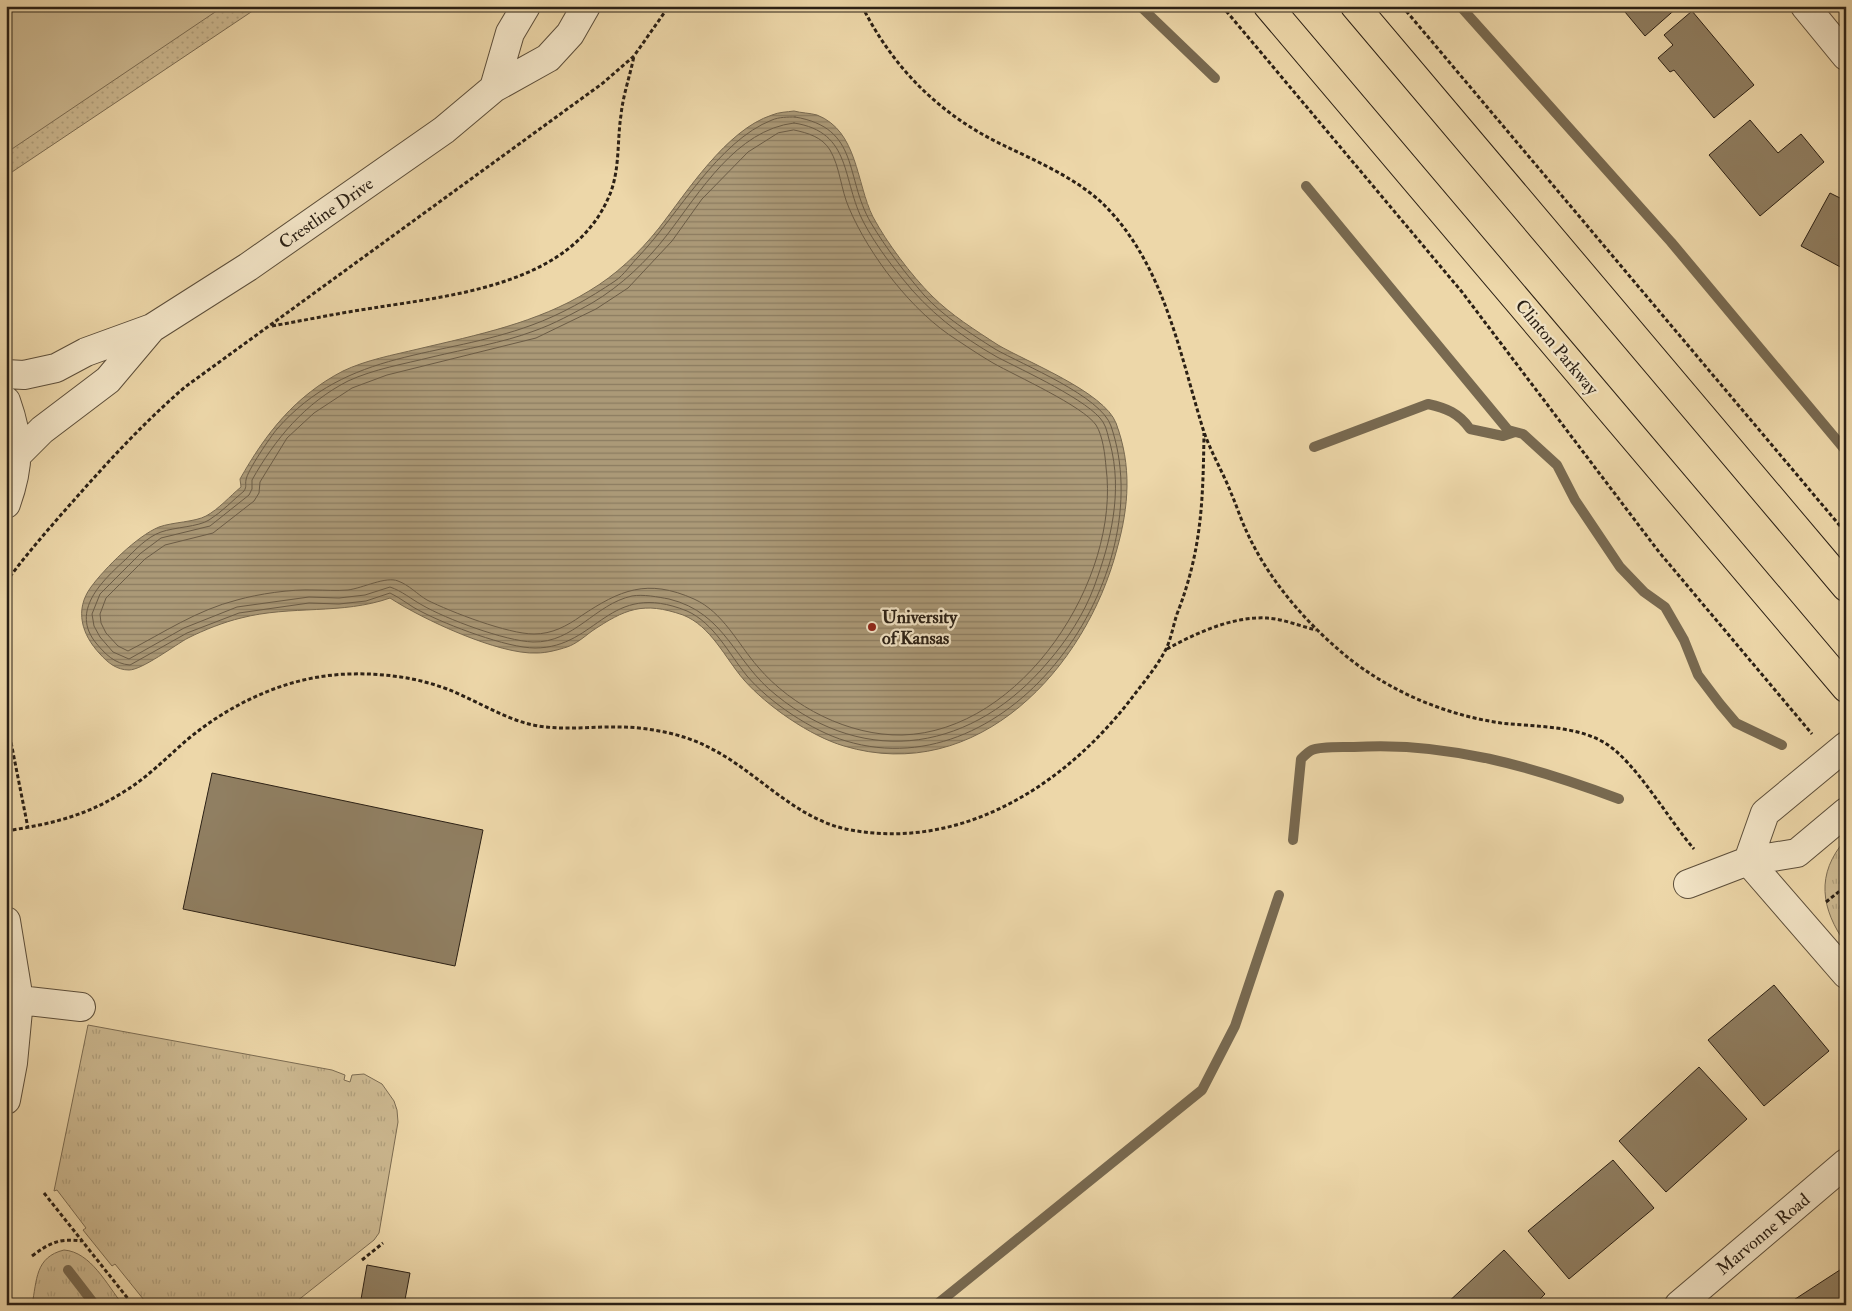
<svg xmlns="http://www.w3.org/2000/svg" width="1852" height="1311" font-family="'IM FELL Double Pica',serif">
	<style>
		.grass { fill: url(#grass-tufts); stroke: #7c6c52 }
		.park { fill: url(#park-dots); stroke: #7c6c52 }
		.pitch { fill: #ccb890; stroke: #7c6c52 }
		.water { fill: url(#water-rules); stroke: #786950 }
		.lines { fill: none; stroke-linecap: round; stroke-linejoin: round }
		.shore { stroke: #6b5c46; stroke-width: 1 }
		.stream { stroke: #786950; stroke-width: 10 }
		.building { fill: #907f62; stroke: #2b2015 }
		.minor-casing { stroke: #5c4e3a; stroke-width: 30 }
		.major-casing { stroke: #2b2015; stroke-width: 30 }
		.path { stroke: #2b2015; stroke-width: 3; stroke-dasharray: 4 2.5; stroke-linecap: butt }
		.minor { stroke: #f3e5c7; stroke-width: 28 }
		.major { stroke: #edd7a9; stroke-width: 28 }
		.poi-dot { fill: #8f2418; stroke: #f3e5c7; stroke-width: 2 }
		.labels { text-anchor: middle; stroke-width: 4.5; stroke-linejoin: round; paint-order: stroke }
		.street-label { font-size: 18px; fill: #2b2015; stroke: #f3e5c7 }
		.poi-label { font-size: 18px; font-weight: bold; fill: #2b2015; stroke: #f3e5c7; text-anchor: start }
	</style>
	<defs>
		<pattern id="grass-tufts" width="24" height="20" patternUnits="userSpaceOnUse" patternTransform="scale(1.25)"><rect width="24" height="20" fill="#ccb890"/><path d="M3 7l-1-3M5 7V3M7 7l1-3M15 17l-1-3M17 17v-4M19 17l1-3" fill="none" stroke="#af9e7b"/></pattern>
		<pattern id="park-dots" width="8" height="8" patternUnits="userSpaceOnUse" patternTransform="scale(1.25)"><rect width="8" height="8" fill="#ccb890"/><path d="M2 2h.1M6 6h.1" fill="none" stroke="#af9e7b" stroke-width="1.8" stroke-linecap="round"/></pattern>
		<pattern id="water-rules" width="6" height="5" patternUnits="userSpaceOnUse" patternTransform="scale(1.25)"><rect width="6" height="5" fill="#ab9977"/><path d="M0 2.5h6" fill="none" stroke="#8b7c60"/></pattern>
	</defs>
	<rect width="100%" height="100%" fill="#edd7a9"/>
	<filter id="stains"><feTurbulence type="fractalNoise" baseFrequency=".004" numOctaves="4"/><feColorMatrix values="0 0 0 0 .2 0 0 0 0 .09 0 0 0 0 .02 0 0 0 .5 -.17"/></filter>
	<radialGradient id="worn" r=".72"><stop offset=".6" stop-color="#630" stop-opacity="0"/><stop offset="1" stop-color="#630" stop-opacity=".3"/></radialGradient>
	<path class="grass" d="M1846,839V944C1821,909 1815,874 1846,839Z
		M88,1025L332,1070L345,1075L344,1080L350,1082L352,1075L364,1074L382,1084L394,1101L397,1110L398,1122L379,1233L374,1240L292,1305H143L141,1303L144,1300L115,1264L112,1266L83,1230L86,1228L57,1190L54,1191Z
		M64,1250C91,1252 107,1285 123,1305H32C37,1280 35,1257 64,1250Z"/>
	<path class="park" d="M6,6H260L6,176Z"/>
	<path class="pitch" d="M6,6H224L6,153Z"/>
	<path class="water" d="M794,111C801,113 810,113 817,115C858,131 856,183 873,217C887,243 911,275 932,296C951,315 975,330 998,345C1027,362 1104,392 1116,423C1132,466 1129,506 1117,549C1086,668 978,786 844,746C810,736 767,706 744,680C725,658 711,626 683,615C643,601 625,609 592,631C584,637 576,644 567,647C558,650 546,653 537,653C499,655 422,619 390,598C342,615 291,605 241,618C224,622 204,630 188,638C175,645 142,670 129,670C117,670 108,663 100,654C82,635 74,610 91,587C105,568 137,536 159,527C173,522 195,522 206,516C219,509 230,496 241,487L240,479C266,433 295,396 343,371C366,360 393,355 418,349C477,335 537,323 589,291C616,275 639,253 659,228C687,192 726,130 772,115C779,112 787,112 794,111Z"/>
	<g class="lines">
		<path class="shore" d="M795,117C861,128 844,177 871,223C886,248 905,273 924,295C944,317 970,333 995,349C1023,365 1101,396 1111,426C1162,575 1012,791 846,741C812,731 769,702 747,676C729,654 714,623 687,611C608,579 598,648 535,648C507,648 447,625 422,612C411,607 401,598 390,593L366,601L339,604L309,603L239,613L187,633L130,665C115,664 105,654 96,643C70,611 102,581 125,560C135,550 147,537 161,532C175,527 198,527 209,520C222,512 233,500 244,491C247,486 245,485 246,480C247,471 271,436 277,429C348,348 440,359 532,325C560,315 590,298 615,281C624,275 631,264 639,256C678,215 718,141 772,120C779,117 788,117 795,117Z
			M794,123C853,132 841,180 864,223C874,242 888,261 902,278C928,311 960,336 997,357C1022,370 1090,401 1103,422C1107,428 1108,437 1110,443C1123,492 1111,541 1094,587C1084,614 1067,640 1048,662C974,750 868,770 776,695C734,662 726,613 669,599C658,597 643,594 632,596C595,604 574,643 533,642C505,641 446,619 422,605C411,599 402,591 390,587L365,595L339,598L309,597L237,607L184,628L129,659L113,652L100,637L94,626L92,614L100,594L141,553L161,538L210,526L249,495L252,489V480C275,439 305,403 348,381C374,369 404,364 432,357C465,349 502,343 534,331C554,324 574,313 592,303C621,286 647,261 667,235C700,192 736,130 794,123Z
			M794,130C808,133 822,137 830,150C840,167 841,190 849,208C869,255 912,312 957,340C969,348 981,356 993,363C1016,376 1083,406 1096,425C1103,436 1105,455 1106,467C1121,579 1022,732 902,735C849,736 792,707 758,667C738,644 723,612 694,599C647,578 620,590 581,616C567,626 552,634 534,634C508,634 451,612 427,600C417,594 409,585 398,581C386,576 363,588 348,590C336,591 325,590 314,590C291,589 258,594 237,600C197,610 163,633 128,651L118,646L106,633L101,623L100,614L106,598L145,559L165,545L213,533L254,501L259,493L260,482L287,438L314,413L352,388L387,375L536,338L596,309L628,288L672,241L702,199L748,152L778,133Z"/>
		<path class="stream" d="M1140,6L1215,78
			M1460,6L1671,242L1846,451
			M1306,186L1508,430L1523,434L1557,465L1575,500L1620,567L1644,592L1665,607L1684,640L1698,675L1720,704L1736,723L1782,745
			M1314,447L1428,404C1446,408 1459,413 1470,429L1503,436L1515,432
			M1293,840L1301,759C1304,756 1308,752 1312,750C1320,746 1344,747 1354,747C1446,741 1534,767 1619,799
			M68,1270L95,1305
			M936,1305L1202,1090L1235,1026L1279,895"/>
	</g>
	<path class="building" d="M1620,6H1679L1645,36Z
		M1692,11L1754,85L1714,118L1674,70L1670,72L1658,58L1673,45L1664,35Z
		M1750,120L1778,153L1801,134L1824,162L1760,216L1709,155Z
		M1830,193L1846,201V270L1801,246Z
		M212,773L483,830L455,966L183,909Z
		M1774,985L1829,1051L1764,1106L1708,1040Z
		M1699,1067L1747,1119L1666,1192L1619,1141Z
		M1613,1160L1654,1208L1569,1279L1528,1231Z
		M1504,1250L1545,1294L1534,1305H1445Z
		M367,1265L410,1273L404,1305H360Z
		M1846,1266V1305H1786Z"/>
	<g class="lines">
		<g class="minor-casing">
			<path id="minor" d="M1805,6L1846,56
				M494,88L510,33L526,6
				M6,374L24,375L56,368L86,352L152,328L248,267L444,130L494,88L548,58L570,34L586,6
				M6,401C20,440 20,465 6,504
				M18,454L42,430L108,380L151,329
				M1748,861L1765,813L1846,746
				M1748,861L1846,974
				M1688,884L1748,861L1797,853L1846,812
				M6,921L19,1000L81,1007
				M6,998L19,1000L13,1063L6,1100
				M1679,1305L1846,1163"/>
		</g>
		<g class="major-casing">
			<path id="major" d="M1268,6L1846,688
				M1355,6L1846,587"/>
		</g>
		<path class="path" d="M862,6C893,68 940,115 1003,145C1038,162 1083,181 1110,211C1165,271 1180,354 1203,429C1210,451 1223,472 1231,493C1236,504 1240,517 1245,528C1267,578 1304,621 1346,656C1389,691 1445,715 1501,723C1534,727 1575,725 1605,743C1636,762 1668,819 1694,849
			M1222,6L1462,292L1659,552L1812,734
			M1402,6L1846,533
			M272,326C306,320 339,313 373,308C455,295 574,284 610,194C620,169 617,141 621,115C623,95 630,76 634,56
			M6,582C25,556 46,532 67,508C105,465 142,424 185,387L603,83L634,56L669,6
			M1167,649C1196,633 1233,616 1267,618C1283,619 1300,626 1316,630
			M6,717L28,828
			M6,831C50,824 83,817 122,793C147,778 166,758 188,739C233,702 289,676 348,674C382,673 415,677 447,689C473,699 498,715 525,723C556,732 591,726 624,727C651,728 682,734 706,746C757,770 794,820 851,830C965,851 1069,782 1134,695C1145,681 1157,666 1165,651C1171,640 1173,626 1177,614C1202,550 1203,500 1204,433
			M1826,902L1846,886
			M44,1193L133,1305
			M32,1256C49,1243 60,1238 81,1241
			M362,1260L383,1243"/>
		<use href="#minor" class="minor"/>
		<use href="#major" class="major"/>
	</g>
	<circle class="poi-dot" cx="872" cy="627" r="5"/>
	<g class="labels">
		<g class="street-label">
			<text transform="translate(326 213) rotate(-35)" y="6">Crestline Drive</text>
			<text transform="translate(1557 347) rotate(50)" y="6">Clinton Parkway</text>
			<text transform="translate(1763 1234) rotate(-40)" y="6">Marvonne Road</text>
		</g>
		<g class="poi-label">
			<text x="882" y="623">University<tspan x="882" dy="21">of Kansas</tspan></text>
		</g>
	</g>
	<rect width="1852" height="1311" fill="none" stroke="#edd7a9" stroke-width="25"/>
	<rect x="8" y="8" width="1837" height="1296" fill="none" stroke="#2b2015" stroke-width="2.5"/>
	<rect x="12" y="12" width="1827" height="1286" fill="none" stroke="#2b2015"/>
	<rect width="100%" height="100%" filter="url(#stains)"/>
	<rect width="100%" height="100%" fill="url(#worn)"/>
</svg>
